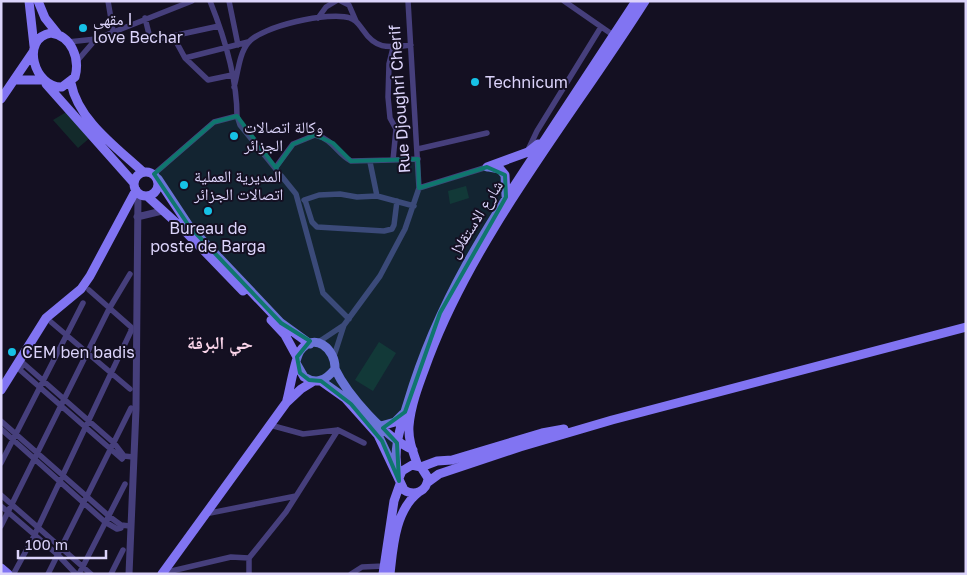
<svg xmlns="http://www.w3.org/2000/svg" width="967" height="575" font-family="'Golos Text','Noto Naskh Arabic',sans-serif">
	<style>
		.green { fill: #132a2b }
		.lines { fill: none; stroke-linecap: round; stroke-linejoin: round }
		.minor { stroke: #463f7c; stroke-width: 5.5 }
		.tertiary { stroke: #463f7c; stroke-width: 7 }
		.secondary { stroke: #8174f2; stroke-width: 9 }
		.marked { fill: #0f766e; fill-opacity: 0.2; stroke: #0f766e; stroke-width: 4; stroke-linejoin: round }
		.poi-dot { fill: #16c1e6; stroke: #141022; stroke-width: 2 }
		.labels { text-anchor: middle; stroke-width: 4; stroke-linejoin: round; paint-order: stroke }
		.poi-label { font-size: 16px; fill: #dcd4fb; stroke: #141022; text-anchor: start }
		.street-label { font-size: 16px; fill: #dcd4fb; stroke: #141022 }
		.neighbourhood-label { font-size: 18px; font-weight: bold; fill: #fbd6eb; stroke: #141022 }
	</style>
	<rect width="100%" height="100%" fill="#141022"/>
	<path class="green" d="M68,111L92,136L78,148L53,120Z
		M466,186L469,198L450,204L448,191Z
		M379,342L396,353L373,391L355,380Z"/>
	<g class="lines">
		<path class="minor" d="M108,1L113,31
			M210,1C224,36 237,77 237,116
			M229,1L238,45
			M341,1L349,5L356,21
			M564,1L613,35
			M145,18L150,38L154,40L219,26
			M318,18L326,7L336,1
			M173,36L185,58L248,42
			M68,42L96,39L192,1
			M393,48L389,64L388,97L390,118L396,129L393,160L418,159
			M185,58L208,80L232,75
			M77,61L96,39
			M234,87C238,73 239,54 248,43C261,26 330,11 350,18C357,20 359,25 363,30C377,51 390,47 411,45
			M418,149L487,133
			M528,150L537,131L601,27
			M370,162L377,196
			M276,167L293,144L315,135C333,139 337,154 351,161L393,160
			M154,174L214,122L237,116L240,125L296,194L323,293L349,319
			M419,188L487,167
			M304,200L319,195L340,194L357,197L377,196L414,206
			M305,200L312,222L317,227L384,231L392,229L394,225L397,201
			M51,322L130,389
			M317,343L344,325L380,276L405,229L419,188L408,1
			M334,356L344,325
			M1,421L110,517L121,525L130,526
			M270,425L303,434L338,430L364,443
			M1,429L105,522L117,529L121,528V525
			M124,456L114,443L23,363L20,370L122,459L124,456L133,457
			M1,463L83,303
			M1,495L91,574
			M1,506L58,555L76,574
			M205,514L296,496
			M1,526L109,309L130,274
			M14,573L34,536L131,331V327L89,290
			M163,573L231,557L249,558
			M48,574L131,408
			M79,574L125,484
			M111,574L123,550
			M249,574V558L286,512L338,430
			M351,574L362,567L384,566"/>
		<path class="tertiary" d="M137,217L162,211
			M129,574L136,409L138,194"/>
		<path class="secondary" d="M29,1L34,46
			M38,1L45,18L57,33
			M51,33C72,36 80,59 75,77L62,87C34,88 20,38 51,33Z
			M16,80H42
			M71,83C78,120 116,147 143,172
			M46,84L133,182
			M1,99L33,52
			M487,167L528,152L538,144
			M489,167L500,169L505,175L506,196
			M134 184a12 12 0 1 1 24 0a12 12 0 1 1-24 0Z
			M158,179L189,226L281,323L310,344
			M147,196L182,228L243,291
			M271,320L285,335L297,357
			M335,369C348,396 385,437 413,450
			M321,381L345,398L378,435L404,490C415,497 427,491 428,478L421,467L412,465L402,471L399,478
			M1,390L46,318L81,289L90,276L136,190
			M287,400C290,389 295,358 300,351C314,331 336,349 335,369C326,380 317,385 304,377L296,363
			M381,426L395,422L403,414
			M418,466C413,452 408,440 409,426C411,402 421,379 429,357C477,231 573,115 645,1
			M421,467L437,461L452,460L542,433L564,429
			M399,476C391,453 401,425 408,402C438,301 488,224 546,138C576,93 606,47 636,1
			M428,482L439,474L520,447L612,420L966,327
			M1,568L8,574
			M162,574L286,403L301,389L314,381
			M383,574L394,501L400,484
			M390,574C393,547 395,510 419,492"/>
	</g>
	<path class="marked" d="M237,116L276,168L293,144L315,135L333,143L351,161L418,159L419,188L487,167L505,175L506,197L440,313L405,412L383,428L397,443L399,481L382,441L351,404L321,381L309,380L300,373L297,357L310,341L281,323L189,226L154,174L214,122Z"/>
	<g class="poi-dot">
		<circle cx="83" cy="28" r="5"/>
		<circle cx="475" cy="82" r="5"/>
		<circle cx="234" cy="136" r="5"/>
		<circle cx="184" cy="185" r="5"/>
		<circle cx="208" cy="211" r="5"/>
		<circle cx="12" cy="352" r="5"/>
	</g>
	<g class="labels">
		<g class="poi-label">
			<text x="93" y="25">مقهى I<tspan x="93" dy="18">love Bechar</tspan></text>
			<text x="485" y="88">Technicum</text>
			<text x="244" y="133">وكالة اتصالات<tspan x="244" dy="18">الجزائر</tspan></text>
			<text x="194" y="182">المديرية العملية<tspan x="194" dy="18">اتصالات الجزائر</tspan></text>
			<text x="208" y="234" text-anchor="middle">Bureau de<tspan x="208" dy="18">poste de Barga</tspan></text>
			<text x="22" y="358">CEM ben badis</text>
		</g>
		<g class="street-label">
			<text transform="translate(399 99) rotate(-94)" y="6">Rue Djoughri Cherif</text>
			<text transform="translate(475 219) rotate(-58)" y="6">شارع الاستقلال</text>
		</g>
		<g class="neighbourhood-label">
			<text x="220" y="349">حي البرقة</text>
		</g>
	</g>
	<rect width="967" height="575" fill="none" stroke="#dcd4fb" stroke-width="5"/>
	<path d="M18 550v8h88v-8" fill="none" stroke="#dcd4fb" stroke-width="2.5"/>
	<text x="25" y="550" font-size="15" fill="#dcd4fb" stroke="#141022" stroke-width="4" paint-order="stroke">100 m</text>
</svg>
